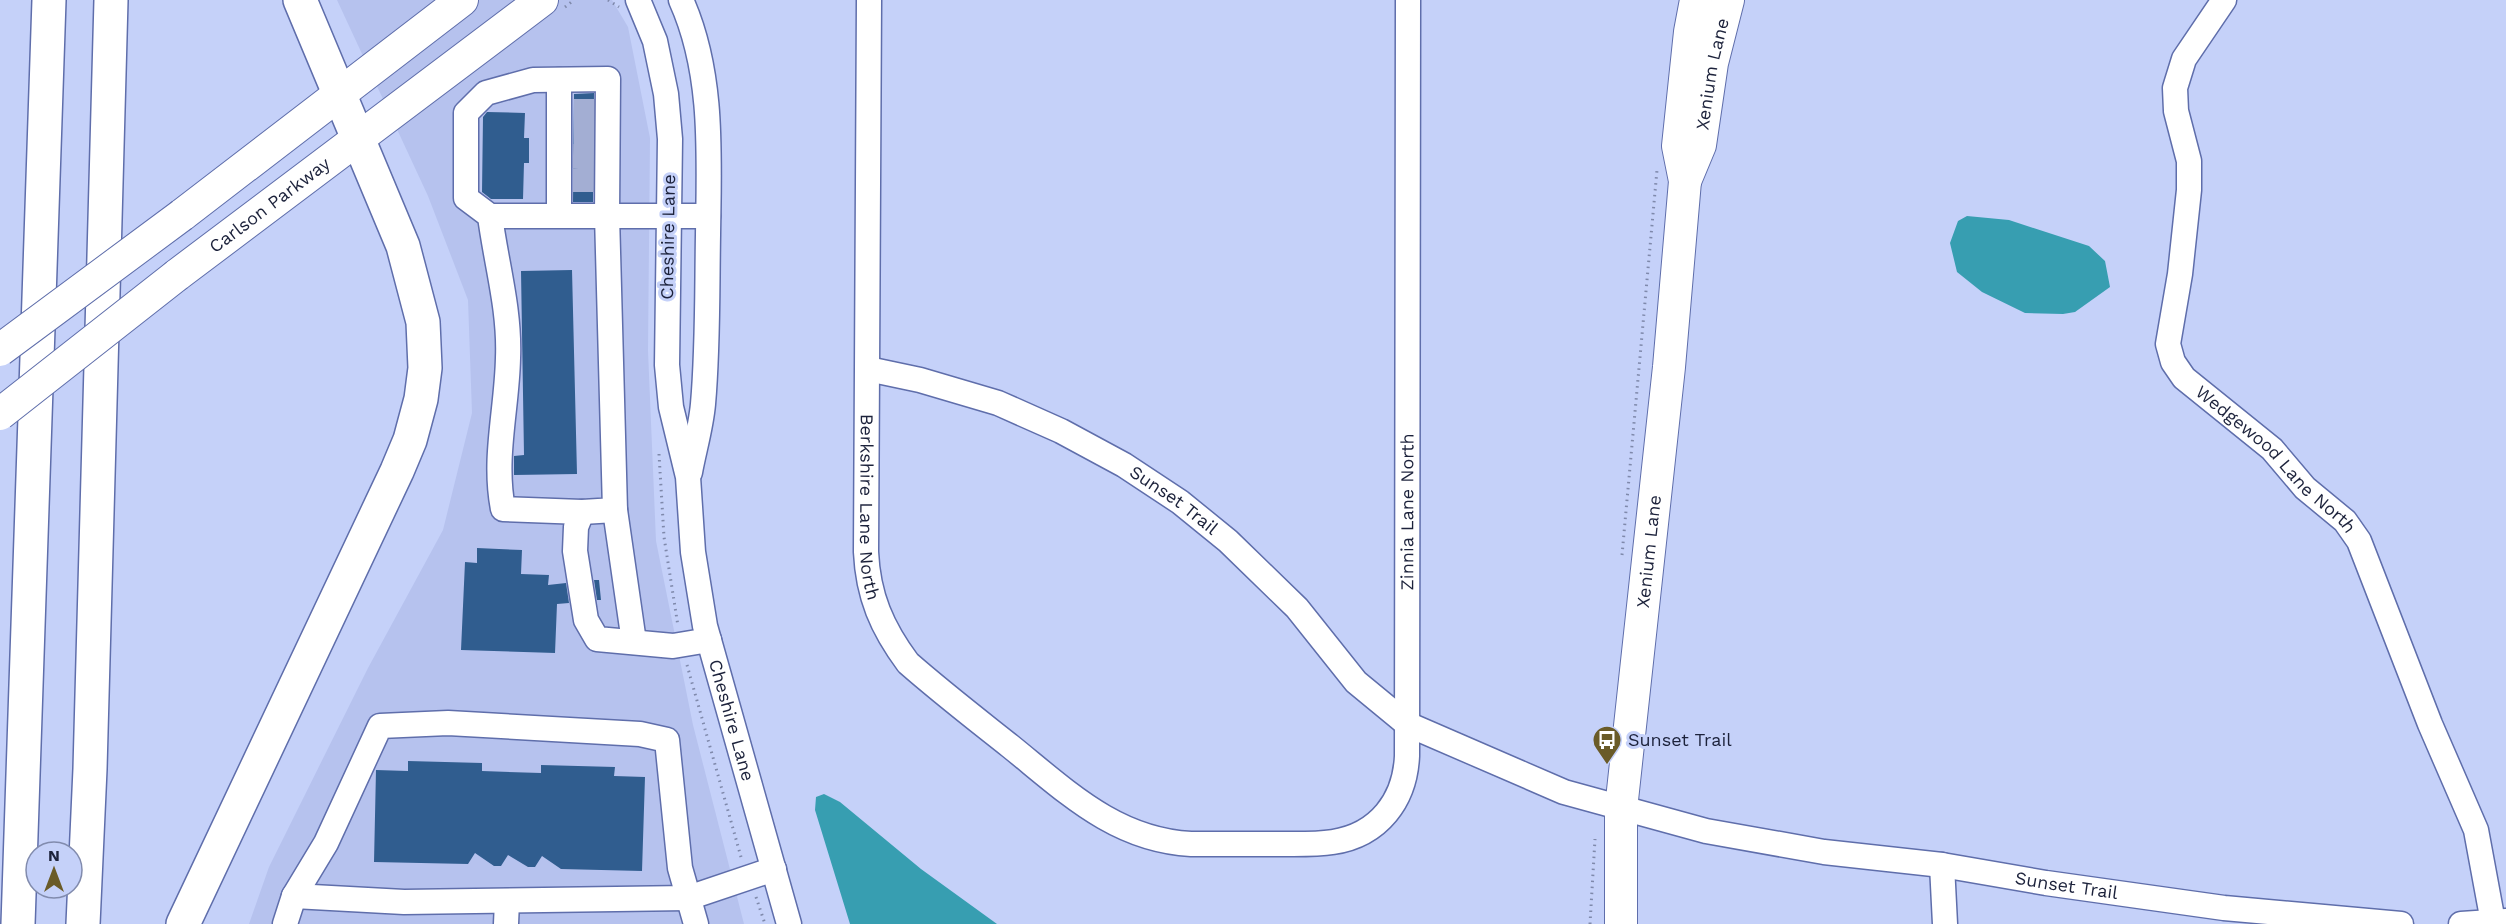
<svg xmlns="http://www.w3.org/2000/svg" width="2506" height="924" font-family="'Work Sans',sans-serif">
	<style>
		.built { fill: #b6c2ee }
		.water { fill: #379eb1 }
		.building { fill: #305d8f }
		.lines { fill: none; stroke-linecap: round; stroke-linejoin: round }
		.minor-tunnel { stroke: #a3aed3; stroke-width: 24; stroke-dasharray: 24 12; stroke-linecap: butt }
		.minor-casing { stroke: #5f6eab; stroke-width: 27 }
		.major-casing { stroke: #5f6eab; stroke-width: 34 }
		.highway-casing { stroke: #5f6eab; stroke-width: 36 }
		.path { stroke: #7f89ab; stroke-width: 3; stroke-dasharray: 1.5 4.5; stroke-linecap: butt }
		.minor { stroke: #fff; stroke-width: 24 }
		.major { stroke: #fff; stroke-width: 32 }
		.highway { stroke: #fff; stroke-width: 33 }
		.major-bridge-casing { stroke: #5f6eab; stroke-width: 34; stroke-linecap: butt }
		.major-bridge { stroke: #fff; stroke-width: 32 }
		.labels { text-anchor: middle; stroke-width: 6; stroke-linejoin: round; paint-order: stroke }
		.street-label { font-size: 18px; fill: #1c223b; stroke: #c5d1f9 }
		.poi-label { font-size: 18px; fill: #1c223b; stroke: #c5d1f9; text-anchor: start }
	</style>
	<rect width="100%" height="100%" fill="#c5d1f9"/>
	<path class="built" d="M337,0H612L628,27L650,138L648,351L656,541L693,725L744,924H249L269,867L368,668L443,530L472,413L468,300L428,196Z"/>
	<path class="water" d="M1967,216L2009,220L2089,246L2105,261L2110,287L2075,312L2063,314L2025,313L1982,292L1957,272L1950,243L1958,221Z
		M824,794L840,802L921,869L997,924H850L815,810L816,797Z"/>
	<path class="building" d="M594,93L593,202H573L574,94Z
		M487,112L525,113L524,138H529V163H524L523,199H491L482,192L483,117Z
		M572,270L577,474L514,475V456L524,455L521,271Z
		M477,548L522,550L521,574L549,575L548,585L566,583L569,603L557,604L555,653L461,650L465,562L477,563Z
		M594,580H599L601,600H597Z
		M408,761L482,763V771L541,773V765L615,767L614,776L645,777L642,871L561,869L542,856L535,867H528L508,855L501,866H494L475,853L468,864L374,862L376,770L408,771Z"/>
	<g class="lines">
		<path class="minor-tunnel" d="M574,111H600
			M574,133H599
			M573,156L599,157
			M573,180H599"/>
		<g class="minor-casing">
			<g id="minor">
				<path id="s1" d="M638,0L655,41L666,94L670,139L667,365L671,407L688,477L693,552L705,626L789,924"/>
				<path d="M681,0C714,73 709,156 708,235C707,291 708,348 703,404C701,427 694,450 690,472"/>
				<path id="s2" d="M869,0L866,552C868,596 882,628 908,663C941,692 976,719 1010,746C1066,791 1115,840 1191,844C1218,844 1246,844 1274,844C1293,844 1314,845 1333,842C1379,835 1405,800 1407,756L1408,0"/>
				<path id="s3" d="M2224,0L2184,59L2175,88L2176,111L2189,161V190L2180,274L2168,344L2173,362L2184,378L2272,449L2305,488L2345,521L2359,541L2430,724L2476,830L2493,922"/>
				<path d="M559,80V215"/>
				<path d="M490,216C496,263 510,309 508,358C507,409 493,458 503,509L582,512L615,510L607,215L608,79L533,80L486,93L466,113V198L490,216H708"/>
				<path id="s4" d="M868,369L920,380L998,403L1061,431L1124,465L1180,502L1228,541L1297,608L1356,682L1407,724L1564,792L1706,831L1824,852L1942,865L2046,883L2224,908L2401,924"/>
				<path d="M615,510L634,642"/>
				<path d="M582,512L576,527L575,551L586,620L597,639L673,646L709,640"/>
				<path d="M1942,865L1945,924"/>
				<path d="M294,896L404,902L688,898L774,869"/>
				<path d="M285,924L294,896L326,843L380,726L448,723L640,734L667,740L680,868L696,924"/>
				<path d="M506,924L507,901"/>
				<path d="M2461,924L2506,921"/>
			</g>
		</g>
		<g class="major-casing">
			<g id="major">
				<path id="s5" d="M1685,181L1700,145L1712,63L1728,0"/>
				<path d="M182,215L462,0"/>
				<path id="s6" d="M177,275L542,0"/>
				<path id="s7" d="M1621,924V809L1669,367L1685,181L1678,146L1690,32L1696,0"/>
			</g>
		</g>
		<g class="highway-casing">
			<path id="highway" d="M18,924L49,0
				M83,924L90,769L111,0
				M183,924L397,471L410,440L421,399L425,368L423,322L403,246L300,0"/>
		</g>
		<path class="path" d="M608,0L619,7
			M565,7L574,0
			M659,454L664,537L678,626
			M1622,555L1657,170
			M687,665L741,857
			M756,897L765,924
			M1590,924L1595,839"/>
		<use href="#minor" class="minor"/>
		<use href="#major" class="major"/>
		<use href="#highway" class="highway"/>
		<g class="major-bridge-casing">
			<path id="major-bridge" d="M0,350L182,215
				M0,414L177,275"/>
		</g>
		<use href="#major-bridge" class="major-bridge"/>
	</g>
	<defs>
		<g id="bus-pin" transform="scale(1.5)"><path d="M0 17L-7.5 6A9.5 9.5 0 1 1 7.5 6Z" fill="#6a5b28" stroke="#c5d1f9"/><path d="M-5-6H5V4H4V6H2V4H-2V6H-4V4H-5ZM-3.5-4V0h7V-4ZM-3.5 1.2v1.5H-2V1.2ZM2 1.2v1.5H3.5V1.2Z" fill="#fff"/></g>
	</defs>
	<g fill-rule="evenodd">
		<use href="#bus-pin" x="1607" y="740"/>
	</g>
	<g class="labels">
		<g class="street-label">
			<text dy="6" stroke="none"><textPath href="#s5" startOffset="111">Xenium Lane</textPath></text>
			<text dy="6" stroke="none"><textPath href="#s6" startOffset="116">Carlson Parkway</textPath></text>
			<text transform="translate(668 237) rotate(-89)" y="6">Cheshire Lane</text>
			<text dy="6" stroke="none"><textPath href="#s3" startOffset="522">Wedgewood Lane North</textPath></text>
			<text dy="6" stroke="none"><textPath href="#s4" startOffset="336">Sunset Trail</textPath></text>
			<text dy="6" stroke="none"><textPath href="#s2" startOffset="507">Berkshire Lane North</textPath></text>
			<text dy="6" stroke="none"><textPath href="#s2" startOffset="1524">Zinnia Lane North</textPath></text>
			<text dy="6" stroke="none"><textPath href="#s7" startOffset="374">Xenium Lane</textPath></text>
			<text dy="6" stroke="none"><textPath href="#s1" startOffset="732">Cheshire Lane</textPath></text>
			<text dy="6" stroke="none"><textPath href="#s4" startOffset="1344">Sunset Trail</textPath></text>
		</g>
		<g class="poi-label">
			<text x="1628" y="746">Sunset Trail</text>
		</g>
	</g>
	<g transform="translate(54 870)"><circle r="28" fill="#c5d1f9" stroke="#818bad" stroke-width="1.5"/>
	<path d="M0-4.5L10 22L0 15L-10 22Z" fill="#6a5b28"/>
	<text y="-9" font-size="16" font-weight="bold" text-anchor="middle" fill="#1c223b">N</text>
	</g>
</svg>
